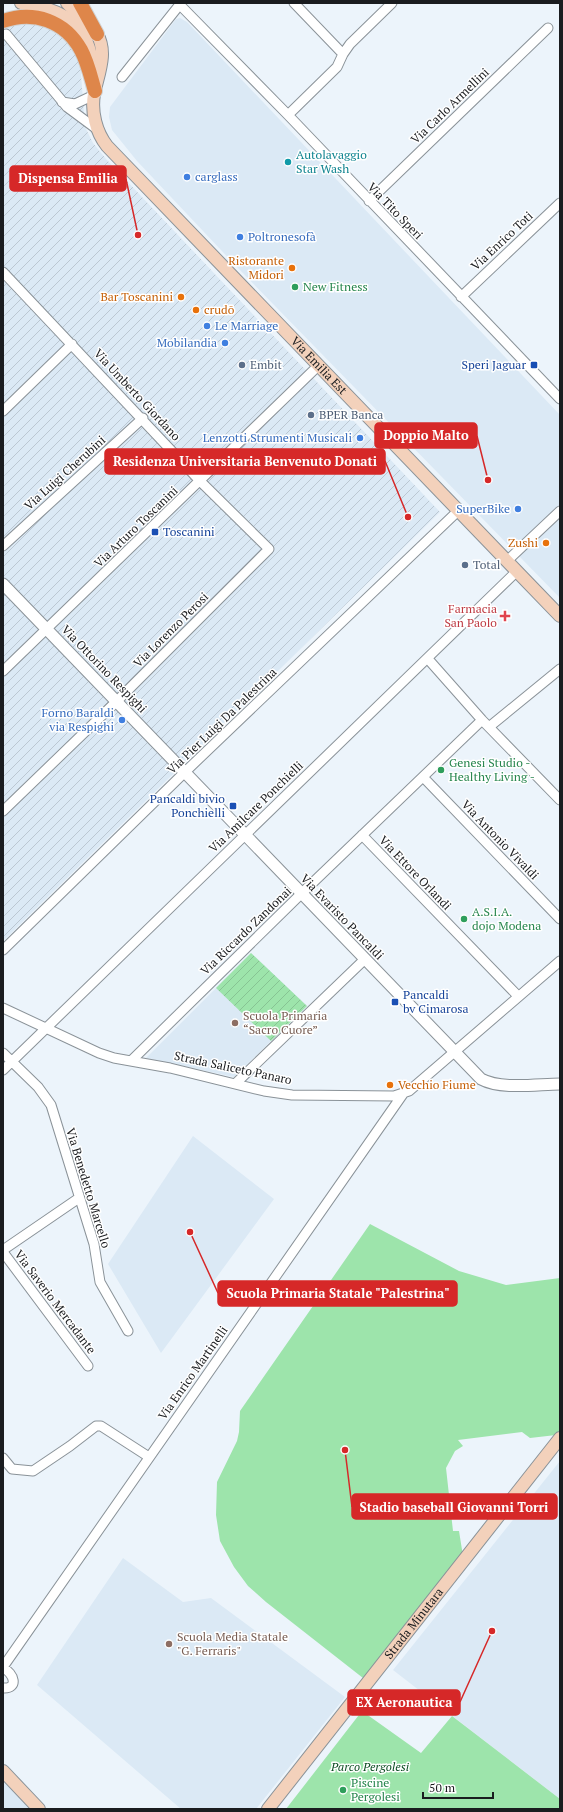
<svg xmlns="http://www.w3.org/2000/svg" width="563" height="1812" font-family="'PT Serif',serif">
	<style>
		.built { fill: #dbe9f5 }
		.industrial { fill: url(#industrial-furrows) }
		.park { fill: #9de4ab }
		.garden { fill: url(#garden-furrows) }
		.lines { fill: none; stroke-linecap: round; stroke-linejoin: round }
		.minor-casing { stroke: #8a9298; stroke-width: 11 }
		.tertiary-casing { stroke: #8a9298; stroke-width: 13 }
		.secondary-casing { stroke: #8a9298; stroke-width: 14 }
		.trunk-casing { stroke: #d1d2d2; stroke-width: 16 }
		.minor { stroke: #fff; stroke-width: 9 }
		.tertiary { stroke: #fff; stroke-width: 11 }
		.secondary { stroke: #f3d1bb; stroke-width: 12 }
		.trunk { stroke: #de864a; stroke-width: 14 }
		.culture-dot { fill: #0f9aa8; stroke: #fff; stroke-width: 1.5 }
		.shop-dot { fill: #3f7fe0; stroke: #fff; stroke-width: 1.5 }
		.food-dot { fill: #e8710a; stroke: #fff; stroke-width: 1.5 }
		.leisure-dot { fill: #2e9e5b; stroke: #fff; stroke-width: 1.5 }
		.service-dot { fill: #5c6f8a; stroke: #fff; stroke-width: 1.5 }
		.transit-dot { fill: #1a4fb4; stroke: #fff; stroke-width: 1.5 }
		.health-dot { fill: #e0444e; stroke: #fff; stroke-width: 1.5 }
		.education-dot { fill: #8d6e63; stroke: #fff; stroke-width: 1.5 }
		.labels { text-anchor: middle; stroke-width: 3; stroke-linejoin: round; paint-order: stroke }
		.street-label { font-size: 12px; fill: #1a1c1f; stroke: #fff }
		.culture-label { font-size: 12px; fill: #0d838f; stroke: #fff; text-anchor: start }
		.shop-label { font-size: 12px; fill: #366cbe; stroke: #fff; text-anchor: end }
		.food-label { font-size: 12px; fill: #c56008; stroke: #fff; text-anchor: end }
		.leisure-label { font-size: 12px; fill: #27864d; stroke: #fff; text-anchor: start }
		.service-label { font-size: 12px; fill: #4e5e75; stroke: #fff; text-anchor: start }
		.transit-label { font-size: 12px; fill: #164399; stroke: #fff; text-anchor: end }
		.health-label { font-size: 12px; fill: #be3a42; stroke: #fff; text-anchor: end }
		.education-label { font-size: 12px; fill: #785e54; stroke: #fff; text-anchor: start }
		.park-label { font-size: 12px; font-style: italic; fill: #0f4f25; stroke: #fff }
		.leader { fill: none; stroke: #d62828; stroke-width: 1.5 }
		.callout-dot { fill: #d62828; stroke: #fff; stroke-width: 1.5 }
		.callout { fill: #d62828; stroke: #d62828; stroke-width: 1.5 }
		.callout-label { font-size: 13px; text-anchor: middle; font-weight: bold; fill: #fff }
	</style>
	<defs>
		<pattern id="industrial-furrows" width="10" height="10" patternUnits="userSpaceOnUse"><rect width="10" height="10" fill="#dbe9f5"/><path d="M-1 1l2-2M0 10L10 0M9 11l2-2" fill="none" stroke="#bbc7d2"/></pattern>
		<pattern id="garden-furrows" width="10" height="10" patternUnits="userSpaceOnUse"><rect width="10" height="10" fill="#9de4ab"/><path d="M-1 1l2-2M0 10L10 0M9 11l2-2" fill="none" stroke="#87c393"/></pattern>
	</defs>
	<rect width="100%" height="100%" fill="#ecf4fb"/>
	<path class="built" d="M180,18L187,22L560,415V598L237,267L137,161L112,130L109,117L110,107L176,19Z
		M251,953L307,1006L234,1077L146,1058Z
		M193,1136L274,1199L161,1353L108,1264Z
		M560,1461V1799L393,1670Z
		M123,1558L183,1602L211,1598L345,1697L256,1809H181L37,1685Z
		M3,1781L13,1791L30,1809H3Z"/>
	<path class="industrial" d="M33,23L52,29L69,41L80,61L85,127L93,143L106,159L440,512L3,941V25Z"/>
	<path class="park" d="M370,1224L459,1271L506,1285L560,1278V1430L556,1435L530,1438L522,1432L458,1440L463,1446L455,1451L446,1468L453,1531H459L463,1556L363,1678L266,1602L248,1586L234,1567L220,1541L216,1515L217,1482L237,1441L239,1432L240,1411Z
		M362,1711L421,1753L452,1716L560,1799V1809H286Z"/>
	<path class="garden" d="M251,953L307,1006L271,1041L216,988Z"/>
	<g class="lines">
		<g class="minor-casing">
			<path id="minor" d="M294,3L343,54
				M180,5L288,115L560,399
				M6,34L67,107L98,130
				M122,77L181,3
				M62,102L75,104L94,95
				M288,115L337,67L343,54L350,44L392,3
				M369,201L548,28
				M3,272L200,481L269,549L117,701L3,811
				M461,297L560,203
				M3,411L72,344
				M3,546L143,418
				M508,560L560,511
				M428,659L482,720L560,800
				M3,671L319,365
				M489,727L560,669
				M423,777L560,919
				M362,835L518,996
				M3,950L186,771L459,510
				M3,1008L99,1053L114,1058L170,1068L264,1091L292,1095L394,1096L409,1091L560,961
				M3,1053L38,1087L51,1105L94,1244L100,1282L128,1331
				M131,1061L302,893L482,720
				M3,1070L517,571
				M235,1084L365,959
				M3,1250L79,1198
				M3,1252L88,1366
				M3,1458L12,1469L33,1471L70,1446L96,1426H101L149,1457
				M3,1667L403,1094
				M3,1668C14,1673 19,1689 3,1688"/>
		</g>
		<g class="tertiary-casing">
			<path id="tertiary" d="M3,584L481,1079C501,1090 538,1084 560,1084"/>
		</g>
		<g class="secondary-casing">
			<g id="secondary">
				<path d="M21,3C63,9 90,24 93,70"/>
				<path id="s1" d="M67,3C76,13 90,23 97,34C108,53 98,74 94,94C91,112 96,132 107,146L560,616"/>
				<path d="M3,1771L39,1809"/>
				<path id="s2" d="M268,1809L560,1438"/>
			</g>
		</g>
		<g class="trunk-casing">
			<path id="trunk" d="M80,3L97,34
				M3,21C34,10 65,21 81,50C88,63 91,78 95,91"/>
		</g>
		<use href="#minor" class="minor"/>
		<use href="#tertiary" class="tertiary"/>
		<use href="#secondary" class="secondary"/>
		<use href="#trunk" class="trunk"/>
	</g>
	<circle class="culture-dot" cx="288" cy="162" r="4"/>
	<g class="shop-dot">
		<circle cx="187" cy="177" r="4"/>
		<circle cx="240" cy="237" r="4"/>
		<circle cx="207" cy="326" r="4"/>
		<circle cx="225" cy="343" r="4"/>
		<circle cx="360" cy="438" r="4"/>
		<circle cx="518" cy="509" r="4"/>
		<circle cx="122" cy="720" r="4"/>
	</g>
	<g class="food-dot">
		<circle cx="292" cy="268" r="4"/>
		<circle cx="181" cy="297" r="4"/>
		<circle cx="196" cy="310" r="4"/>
		<circle cx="546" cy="543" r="4"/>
		<circle cx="390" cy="1085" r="4"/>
	</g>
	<g class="leisure-dot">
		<circle cx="295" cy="287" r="4"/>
		<circle cx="441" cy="770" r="4"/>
		<circle cx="464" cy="919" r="4"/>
		<circle cx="343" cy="1790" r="4"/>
	</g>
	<g class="service-dot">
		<circle cx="242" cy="365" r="4"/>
		<circle cx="311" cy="415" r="4"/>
		<circle cx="465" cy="565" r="4"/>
	</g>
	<g class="transit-dot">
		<rect x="530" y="361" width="8" height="8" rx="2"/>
		<rect x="151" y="528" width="8" height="8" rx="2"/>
		<rect x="229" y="802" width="8" height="8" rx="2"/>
		<rect x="391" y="998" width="8" height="8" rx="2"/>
	</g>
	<path class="health-dot" d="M503 610h4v4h4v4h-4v4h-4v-4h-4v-4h4z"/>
	<g class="education-dot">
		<circle cx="235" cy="1023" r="4"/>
		<circle cx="169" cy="1644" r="4"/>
	</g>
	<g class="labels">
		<g class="street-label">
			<text transform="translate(450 106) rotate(-44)" y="4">Via Carlo Armellini</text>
			<text transform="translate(395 211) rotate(46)" y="4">Via Tito Speri</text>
			<text transform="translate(502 241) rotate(-43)" y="4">Via Enrico Toti</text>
			<text dy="4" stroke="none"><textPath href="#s1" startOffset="465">Via Emilia Est</textPath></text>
			<text transform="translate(137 395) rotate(47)" y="4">Via Umberto Giordano</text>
			<text transform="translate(65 473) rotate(-42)" y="4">Via Luigi Cherubini</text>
			<text transform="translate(136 527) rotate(-44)" y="4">Via Arturo Toscanini</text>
			<text transform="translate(171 630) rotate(-45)" y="4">Via Lorenzo Perosi</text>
			<text transform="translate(104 669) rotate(46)" y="4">Via Ottorino Respighi</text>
			<text transform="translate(222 721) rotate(-44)" y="4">Via Pier Luigi Da Palestrina</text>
			<text transform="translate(256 807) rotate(-44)" y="4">Via Amilcare Ponchielli</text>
			<text transform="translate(500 840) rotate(46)" y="4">Via Antonio Vivaldi</text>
			<text transform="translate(415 873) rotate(46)" y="4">Via Ettore Orlandi</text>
			<text transform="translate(342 917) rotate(46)" y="4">Via Evaristo Pancaldi</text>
			<text transform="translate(246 931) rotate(-44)" y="4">Via Riccardo Zandonai</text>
			<text transform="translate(233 1068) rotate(12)" y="4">Strada Saliceto Panaro</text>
			<text transform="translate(88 1188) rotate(73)" y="4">Via Benedetto Marcello</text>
			<text transform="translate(55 1302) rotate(53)" y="4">Via Saverio Mercadante</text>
			<text transform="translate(193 1373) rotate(-55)" y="4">Via Enrico Martinelli</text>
			<text dy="4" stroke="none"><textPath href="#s2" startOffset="236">Strada Minutara</textPath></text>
		</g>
		<g class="culture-label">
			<text x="296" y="159">Autolavaggio<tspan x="296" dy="14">Star Wash</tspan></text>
		</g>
		<g class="shop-label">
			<text x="195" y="181" text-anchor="start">carglass</text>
			<text x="248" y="241" text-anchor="start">Poltronesofà</text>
			<text x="215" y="330" text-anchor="start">Le Marriage</text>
			<text x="217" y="347">Mobilandia</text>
			<text x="352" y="442">Lenzotti Strumenti Musicali</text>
			<text x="510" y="513">SuperBike</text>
			<text x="114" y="717">Forno Baraldi<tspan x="114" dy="14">via Respighi</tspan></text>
		</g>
		<g class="food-label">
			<text x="284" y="265">Ristorante<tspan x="284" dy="14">Midori</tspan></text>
			<text x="173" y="301">Bar Toscanini</text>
			<text x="204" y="314" text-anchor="start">crudō</text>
			<text x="538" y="547">Zushi</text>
			<text x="398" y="1089" text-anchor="start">Vecchio Fiume</text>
		</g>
		<g class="leisure-label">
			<text x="303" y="291">New Fitness</text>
			<text x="449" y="767">Genesi Studio -<tspan x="449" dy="14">Healthy Living -</tspan></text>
			<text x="472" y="916">A.S.I.A.<tspan x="472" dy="14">dojo Modena</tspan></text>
			<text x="351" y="1787">Piscine<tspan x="351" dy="14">Pergolesi</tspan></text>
		</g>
		<g class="service-label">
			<text x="250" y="369">Embit</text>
			<text x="319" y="419">BPER Banca</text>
			<text x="473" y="569">Total</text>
		</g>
		<g class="transit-label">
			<text x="526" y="369">Speri Jaguar</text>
			<text x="163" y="536" text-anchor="start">Toscanini</text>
			<text x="225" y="803">Pancaldi bivio<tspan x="225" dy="14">Ponchielli</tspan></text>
			<text x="403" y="999" text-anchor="start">Pancaldi<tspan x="403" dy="14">bv Cimarosa</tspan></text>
		</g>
		<g class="health-label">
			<text x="497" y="613">Farmacia<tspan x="497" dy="14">San Paolo</tspan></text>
		</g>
		<g class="education-label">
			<text x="243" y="1020">Scuola Primaria<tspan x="243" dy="14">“Sacro Cuore”</tspan></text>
			<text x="177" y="1641">Scuola Media Statale<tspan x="177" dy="14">"G. Ferraris"</tspan></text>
		</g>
		<g class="park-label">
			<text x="370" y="1771">Parco Pergolesi</text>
		</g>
	</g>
	<path class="leader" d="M138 235L126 179M488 480L477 436M408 517L385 461M190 1232L218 1293M345 1450L352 1507M492 1631L460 1702"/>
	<g class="callout-dot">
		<circle cx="138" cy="235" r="4"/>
		<circle cx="488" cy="480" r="4"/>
		<circle cx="408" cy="517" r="4"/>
		<circle cx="190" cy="1232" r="4"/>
		<circle cx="345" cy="1450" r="4"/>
		<circle cx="492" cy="1631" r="4"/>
	</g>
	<g class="callout">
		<rect x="10" y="166" width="116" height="25" rx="4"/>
		<rect x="375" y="423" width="102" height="25" rx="4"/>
		<rect x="105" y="449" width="280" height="25" rx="4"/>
		<rect x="218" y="1281" width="239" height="25" rx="4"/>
		<rect x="352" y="1494" width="205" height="25" rx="4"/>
		<rect x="348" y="1690" width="112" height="25" rx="4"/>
	</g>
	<g class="callout-label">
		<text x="68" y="183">Dispensa Emilia</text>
		<text x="426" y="440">Doppio Malto</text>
		<text x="245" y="466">Residenza Universitaria Benvenuto Donati</text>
		<text x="338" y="1298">Scuola Primaria Statale "Palestrina"</text>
		<text x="454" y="1512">Stadio baseball Giovanni Torri</text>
		<text x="404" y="1707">EX Aeronautica</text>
	</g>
	<rect width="563" height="1812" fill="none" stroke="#1a1c1f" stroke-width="8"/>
	<path d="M423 1792v6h70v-6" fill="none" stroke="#1a1c1f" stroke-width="2"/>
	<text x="429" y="1792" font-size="12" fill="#1a1c1f" stroke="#ffffff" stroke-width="3" paint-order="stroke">50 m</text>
</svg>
